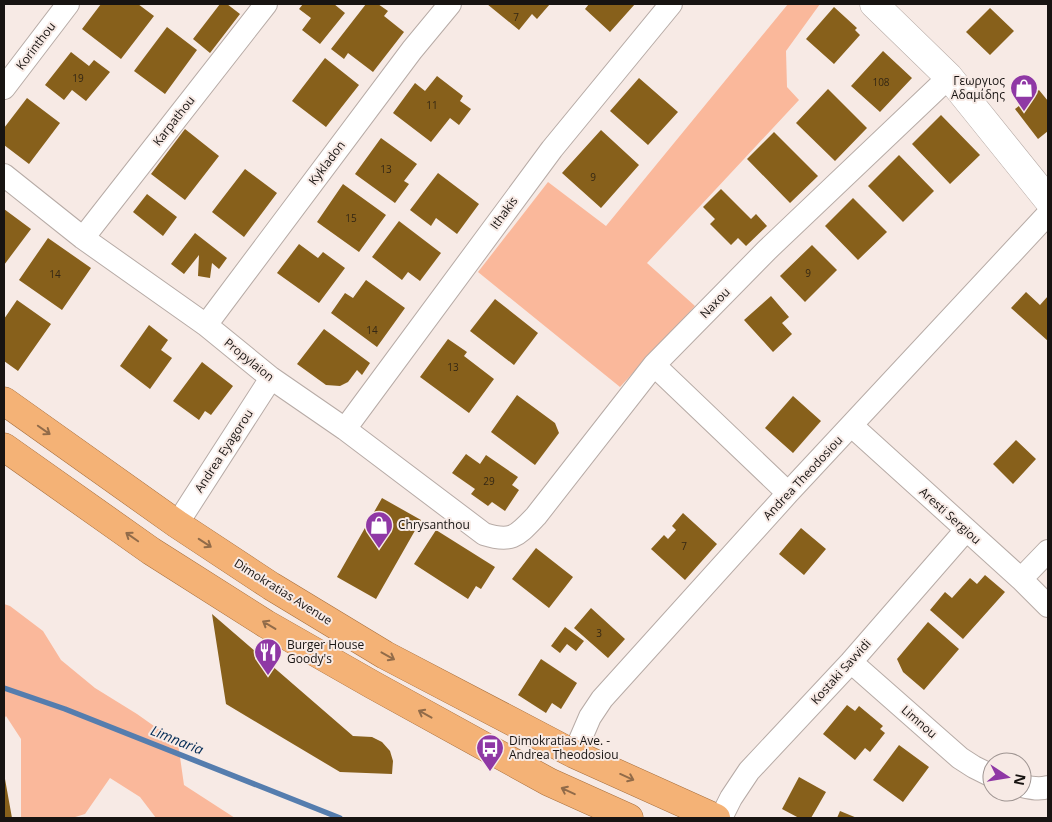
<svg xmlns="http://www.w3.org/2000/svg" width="1052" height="822" font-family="'Open Sans',sans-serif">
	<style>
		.green { fill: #fab89b }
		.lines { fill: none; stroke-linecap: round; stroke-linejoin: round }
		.stream { stroke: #557dae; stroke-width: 5.5 }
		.building { fill: #87601b }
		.minor-casing { stroke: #b7aba6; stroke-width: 24 }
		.tertiary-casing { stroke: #b7aba6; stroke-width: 29 }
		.trunk-casing { stroke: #a66e3c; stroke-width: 29 }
		.minor { stroke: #fff; stroke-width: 22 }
		.tertiary { stroke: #fff; stroke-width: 28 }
		.trunk { stroke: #f4b276; stroke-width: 28 }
		.oneway { stroke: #916b49 }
		.labels { text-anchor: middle; stroke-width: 4; stroke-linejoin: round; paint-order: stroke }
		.number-label { font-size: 10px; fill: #342714 }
		.street-label { font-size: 12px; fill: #181412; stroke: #f7eae5 }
		.poi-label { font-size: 12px; fill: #181412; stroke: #f7eae5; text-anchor: start }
		.water-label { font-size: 14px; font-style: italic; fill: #002a55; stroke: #f7eae5 }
	</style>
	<rect width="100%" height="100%" fill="#f7eae5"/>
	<path class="green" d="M788,4H820L786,51L787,87L799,100L647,263L695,306L620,387L478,272L548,182L606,226Z
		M4,604L10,606L43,631L61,660L95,688L137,714L178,743L184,785L235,818H156L140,797L110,778L85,814L72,818H21V739L6,716L4,719Z"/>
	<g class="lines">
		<path class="stream" d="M4,688L65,709L340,818"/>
	</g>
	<path class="building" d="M101,4H138L154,16L121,59L82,29Z
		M220,4H227L240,14L210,53L193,39Z
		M303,4H334L345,13L320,44L302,30L311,18L299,9Z
		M366,4H378L388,11L384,16L404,32L373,72L348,53L344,59L331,49Z
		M487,4H550L537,19L532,14L519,30Z
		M589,4H635L610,32L585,9Z
		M834,7L857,28L855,30L860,35L834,64L806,39Z
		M990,8L1014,31L990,55L966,32Z
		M167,27L197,50L165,94L134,71Z
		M883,51L912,78L880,112L851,86Z
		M71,52L89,66L94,60L110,72L86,101L72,90L64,100L45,85Z
		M325,58L359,85L326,127L292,101Z
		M437,76L463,96L460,101L471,109L459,125L450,118L431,142L393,113L415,83L425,91Z
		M639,78L678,112L648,145L610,111Z
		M828,89L867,128L835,161L796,123Z
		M1039,90L1048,101V131L1038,139L1015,109Z
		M27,98L60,123L29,164L4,145V128Z
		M941,115L980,155L950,184L912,144Z
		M185,129L219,156L185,200L151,174Z
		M601,130L639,165L601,208L562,173Z
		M774,132L818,176L790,203L747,159Z
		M381,138L417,164L404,181L409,184L395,203L355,174Z
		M899,155L934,191L903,222L868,186Z
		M245,169L277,193L244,237L212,212Z
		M438,173L479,204L457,234L436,218L431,226L410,210Z
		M343,184L386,215L359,252L317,222Z
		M721,189L751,219L756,214L767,226L746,246L738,238L731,245L710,224L715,219L703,207Z
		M147,194L177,217L163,236L133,212Z
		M853,198L887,232L858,260L825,226Z
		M4,209L31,229L4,265Z
		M399,221L441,253L420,281L408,272L402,280L372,257Z
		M195,233L227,258L219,269L212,263L210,278L198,276L199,255L184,274L171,264Z
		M48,238L91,268L62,310L19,280Z
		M299,244L318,258L323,252L345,268L319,303L277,273Z
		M812,245L837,270L805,302L780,276Z
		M366,280L405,308L377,347L331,313L345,293L353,298Z
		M1026,292L1040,305L1048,296V341L1011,308Z
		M771,296L789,317L782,323L792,334L773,352L744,320Z
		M495,299L538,333L514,365L470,331Z
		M17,300L51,324L18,371L4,361V319Z
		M149,325L168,340L161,350L172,358L150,389L120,366Z
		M324,329L370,363L362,375L357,370L348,382L340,386L326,385L297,364Z
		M448,339L467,352L464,356L494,379L469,413L420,377Z
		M202,362L233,386L211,415L205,411L199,420L173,401Z
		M517,395L555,423L559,433L535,465L491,432Z
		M793,396L821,421L793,453L765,428Z
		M1016,440L1036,459L1013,484L993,464Z
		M466,454L480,464L486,455L518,477L512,485L519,490L505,511L492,502L488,506L471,494L475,489L452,473Z
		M382,498L421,520L376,599L337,577Z
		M683,513L717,544L685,580L651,549L664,535L668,539L676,530L672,526Z
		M801,528L826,549L804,575L779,554Z
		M436,530L495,567L481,589L476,586L468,599L414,564Z
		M536,548L573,577L549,608L512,579Z
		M985,575L1005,592L963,639L930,610L945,592L952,598L970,578L977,584Z
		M591,608L625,639L608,658L574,628Z
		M212,614L353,736L372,737L382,742L390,751L393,761L392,774L340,772L226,704Z
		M928,622L959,649L924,690L903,672L897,659Z
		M565,627L584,641L576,651L567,644L560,653L551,646Z
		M541,659L577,683L561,709L552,703L546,713L518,695Z
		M847,705L855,711L859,706L883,726L880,729L885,733L870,752L865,748L855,760L823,734Z
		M899,745L929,767L903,802L873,780Z
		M799,777L826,792L811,818H799L782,809Z
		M4,779H5L12,818H4Z
		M840,811L857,818H837Z"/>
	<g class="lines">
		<g class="minor-casing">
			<path id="minor" d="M4,88L68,4
				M4,175L83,238L206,325L271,378L345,429L484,534C512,543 517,536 536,516L654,365L767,250L949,77
				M83,238L266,4
				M206,325L412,50L450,4
				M654,365L788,493
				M852,426L1021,579L1048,606
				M345,429L552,149L671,4
				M177,524L271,378
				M1021,579L1048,551
				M851,662L960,758L974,767L992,776
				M574,754L590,717L602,699L788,493L1048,214
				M1022,786C1031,788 1039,790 1048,787
				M721,818L731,798L749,771L851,662L966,530"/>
		</g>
		<g class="tertiary-casing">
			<path id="tertiary" d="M874,4L949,77L1048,200"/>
		</g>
		<g class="trunk-casing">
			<path id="trunk" d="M4,401L177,524L271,586L385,655L574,754L716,818
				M4,447L151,551L266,624L373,685L549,782L629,818"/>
		</g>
		<use href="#minor" class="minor"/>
		<use href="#tertiary" class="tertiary"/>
		<use href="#trunk" class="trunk"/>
	</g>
	<defs><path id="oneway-shaft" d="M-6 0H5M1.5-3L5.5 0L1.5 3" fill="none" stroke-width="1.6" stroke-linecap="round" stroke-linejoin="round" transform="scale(1.25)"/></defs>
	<g class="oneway">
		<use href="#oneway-shaft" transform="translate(44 430) rotate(35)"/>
		<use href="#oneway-shaft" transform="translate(132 537) rotate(-145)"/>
		<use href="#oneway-shaft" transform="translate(205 543) rotate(33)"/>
		<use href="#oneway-shaft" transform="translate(269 625) rotate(-149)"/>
		<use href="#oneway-shaft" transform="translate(388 656) rotate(29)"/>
		<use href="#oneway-shaft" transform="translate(425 714) rotate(-151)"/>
		<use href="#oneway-shaft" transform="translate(627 777) rotate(24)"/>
		<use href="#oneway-shaft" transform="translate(568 791) rotate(-155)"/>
	</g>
	<defs>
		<g id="shop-pin" transform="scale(1.4375)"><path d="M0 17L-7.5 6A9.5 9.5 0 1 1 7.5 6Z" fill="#8f38a5" stroke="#f7eae5"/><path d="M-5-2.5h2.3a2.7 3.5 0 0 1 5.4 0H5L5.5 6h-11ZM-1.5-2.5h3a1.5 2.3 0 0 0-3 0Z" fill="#fff"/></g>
		<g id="restaurant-pin" transform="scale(1.4375)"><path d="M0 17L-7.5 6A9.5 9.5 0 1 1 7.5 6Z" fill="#8f38a5" stroke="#f7eae5"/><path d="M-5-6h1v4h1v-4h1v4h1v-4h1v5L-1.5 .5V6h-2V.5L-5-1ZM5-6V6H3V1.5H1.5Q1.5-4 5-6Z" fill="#fff"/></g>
		<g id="bus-pin" transform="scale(1.4375)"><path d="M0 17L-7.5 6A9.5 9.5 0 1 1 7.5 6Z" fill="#8f38a5" stroke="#f7eae5"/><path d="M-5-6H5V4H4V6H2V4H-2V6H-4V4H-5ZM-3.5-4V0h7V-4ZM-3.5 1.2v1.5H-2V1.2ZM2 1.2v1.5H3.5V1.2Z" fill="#fff"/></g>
	</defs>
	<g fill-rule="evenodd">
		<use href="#shop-pin" x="1024" y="88"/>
		<use href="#shop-pin" x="379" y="525"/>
		<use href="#restaurant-pin" x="268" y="652"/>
		<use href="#bus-pin" x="490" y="748"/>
	</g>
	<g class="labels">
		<g class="number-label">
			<text x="516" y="21">7</text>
			<text x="78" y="82">19</text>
			<text x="881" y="86">108</text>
			<text x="432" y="109">11</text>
			<text x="386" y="173">13</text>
			<text x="593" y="181">9</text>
			<text x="351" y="222">15</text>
			<text x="808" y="277">9</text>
			<text x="55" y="278">14</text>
			<text x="372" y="334">14</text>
			<text x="453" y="371">13</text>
			<text x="489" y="485">29</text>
			<text x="684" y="550">7</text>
			<text x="599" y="637">3</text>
		</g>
		<g class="street-label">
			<text transform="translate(36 46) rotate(-53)" y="4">Korinthou</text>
			<text transform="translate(174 121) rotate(-52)" y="4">Karpathou</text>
			<text transform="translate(327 163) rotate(-53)" y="4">Kykladon</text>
			<text transform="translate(504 213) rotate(-54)" y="4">Ithakis</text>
			<text transform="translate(715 303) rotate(-46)" y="4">Naxou</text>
			<text transform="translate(249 360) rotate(39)" y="4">Propylaion</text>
			<text transform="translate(224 451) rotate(-57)" y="4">Andrea Eyagorou</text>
			<text transform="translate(803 478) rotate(-47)" y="4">Andrea Theodosiou</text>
			<text transform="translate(950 516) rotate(42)" y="4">Aresti Sergiou</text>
			<text transform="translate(283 592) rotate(32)" y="4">Dimokratias Avenue</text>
			<text transform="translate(841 672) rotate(-48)" y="4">Kostaki Savvidi</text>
			<text transform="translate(919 722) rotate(41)" y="4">Limnou</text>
		</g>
		<g class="poi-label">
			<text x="1005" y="85" text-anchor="end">Γεωργιος<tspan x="1005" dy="14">Αδαμίδης</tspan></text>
			<text x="398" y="529">Chrysanthou</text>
			<text x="287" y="649">Burger House<tspan x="287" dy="14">Goody's</tspan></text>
			<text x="509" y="745">Dimokratias Ave. -<tspan x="509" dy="14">Andrea Theodosiou</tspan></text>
		</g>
		<g class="water-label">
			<text transform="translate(177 740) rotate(22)" y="5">Limnaria</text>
		</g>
	</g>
	<rect width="1052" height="822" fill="none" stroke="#181412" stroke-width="10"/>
	<g transform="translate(1007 777) rotate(102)"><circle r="24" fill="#f7eae5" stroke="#9e9491"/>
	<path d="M0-4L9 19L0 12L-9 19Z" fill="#8f38a5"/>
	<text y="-8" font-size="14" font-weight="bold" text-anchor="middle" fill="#181412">N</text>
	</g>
</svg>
